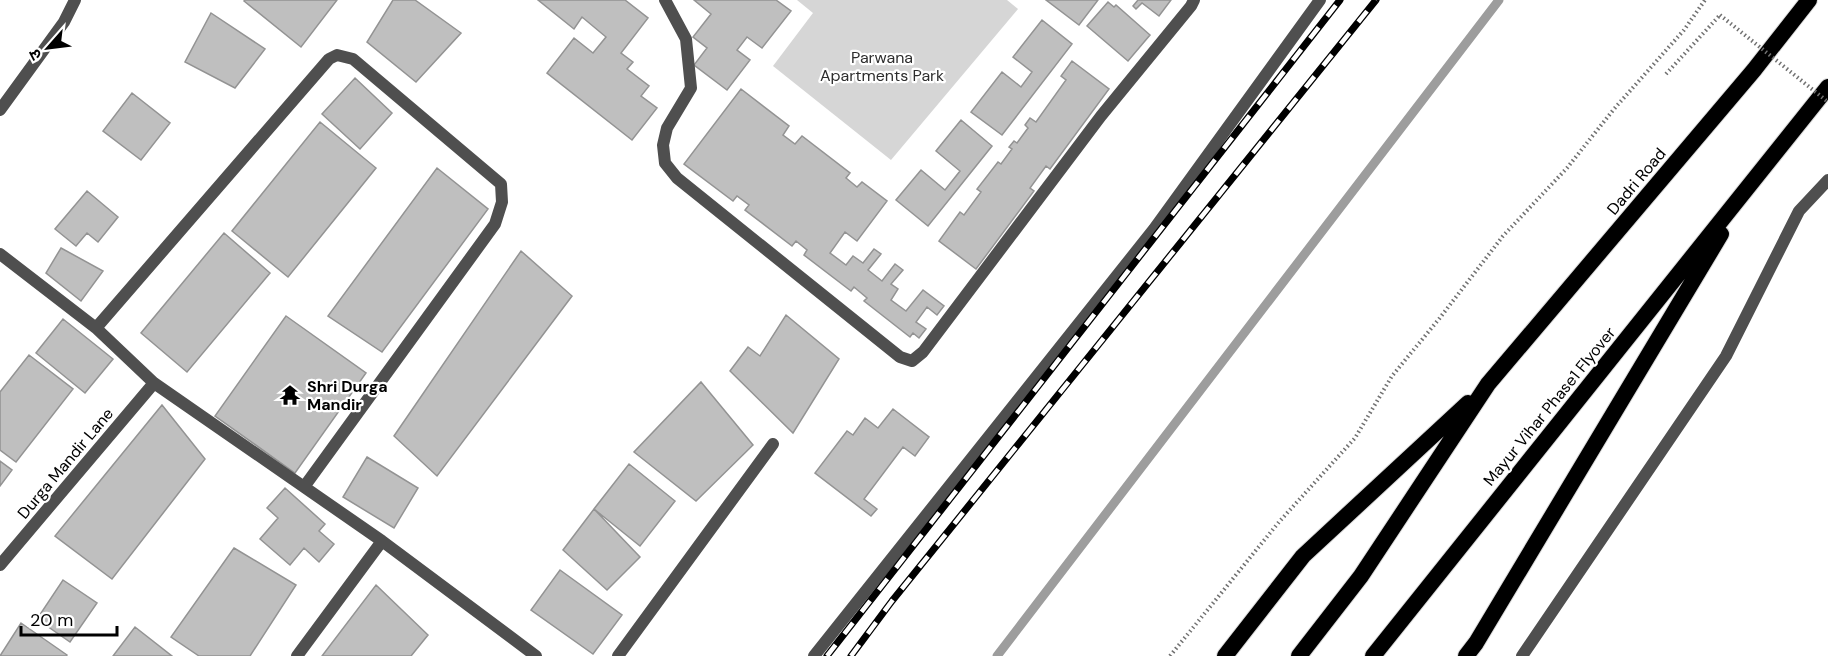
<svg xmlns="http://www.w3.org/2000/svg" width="1828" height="656" font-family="'DM Sans','Noto Sans Devanagari',sans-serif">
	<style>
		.green { fill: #d6d6d6 }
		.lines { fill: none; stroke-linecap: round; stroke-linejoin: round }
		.stream { stroke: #9d9d9d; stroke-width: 9 }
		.building { fill: #bfbfbf; stroke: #939393; stroke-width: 1.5 }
		.trunk-casing { stroke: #dbdbdb; stroke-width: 18 }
		.path { stroke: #717171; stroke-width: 4; stroke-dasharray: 1.5 3; stroke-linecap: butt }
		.minor { stroke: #4f4f4f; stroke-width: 12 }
		.tertiary { stroke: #4f4f4f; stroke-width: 12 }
		.trunk { stroke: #000; stroke-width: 16 }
		.rail-casing { stroke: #000; stroke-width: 7 }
		.rail { stroke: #fff; stroke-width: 4.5; stroke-dasharray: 14; stroke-linecap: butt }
		.path-bridge { stroke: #717171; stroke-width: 4; stroke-dasharray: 1.5 3; stroke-linecap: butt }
		.labels { text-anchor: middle; stroke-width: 4.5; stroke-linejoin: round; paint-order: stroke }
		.park-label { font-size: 16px; fill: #2d2d2d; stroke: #fff }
		.street-label { font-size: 16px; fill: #000; stroke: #fff }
		.poi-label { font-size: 16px; font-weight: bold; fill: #000; stroke: #fff; text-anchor: start }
	</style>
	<rect width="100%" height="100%" fill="#fff"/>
	<path class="green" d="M797,0H1007L1018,9L891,160L773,66L813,13Z"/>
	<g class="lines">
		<path class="stream" d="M997,656L1499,0"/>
	</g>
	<path class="building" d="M245,0H337L301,47L244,1Z
		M393,0H415L461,33L416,82L367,42Z
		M538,0H625L648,18L621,53L633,62L627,69L649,86L641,96L657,108L632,140L547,73L574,38L593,53L606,37L582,17L574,29Z
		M694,0H776L791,11L762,48L747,37L737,50L750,60L727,90L694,65L707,48L693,37L711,14Z
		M1046,0H1098L1079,25Z
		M1138,0H1171L1159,16L1142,3L1136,9L1133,6Z
		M1108,2L1114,7L1116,5L1150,35L1128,61L1087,26Z
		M211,13L265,49L235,88L185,62Z
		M1042,20L1072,44L1002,135L971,112L1002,72L1021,87L1032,72L1013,57Z
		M1072,61L1109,89L1050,169L1046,166L1030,188L1034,191L976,269L939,241L960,212L964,215L981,192L977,189L998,162L1001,164L1012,149L1009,147L1014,141L1017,143L1028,128L1025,125L1030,118L1036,122L1066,80L1061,76Z
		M355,78L392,113L360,149L322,114Z
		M741,89L789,126L783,135L795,144L802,136L850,173L846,178L857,187L862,182L887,201L857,241L845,232L830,253L846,265L853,256L863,263L874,249L881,254L868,270L882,281L895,264L903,270L891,284L898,289L891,300L906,311L923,290L944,306L937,315L927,307L916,322L926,329L919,338L913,333L910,337L864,301L867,298L854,287L851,291L804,255L807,250L796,241L792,246L745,210L749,205L737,196L733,201L684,164Z
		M132,93L170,123L141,160L103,131Z
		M961,120L992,146L928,226L896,200L921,170L945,190L960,171L936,151Z
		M320,122L376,168L288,277L232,231Z
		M437,168L488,209L382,352L328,316Z
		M87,191L118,217L98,242L87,233L76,246L55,229Z
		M224,233L270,273L187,372L141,333Z
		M61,248L103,271L81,301L46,273Z
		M521,251L572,296L437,476L394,436Z
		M786,315L839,359L793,433L730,371L748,347L760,356Z
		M286,316L366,373L295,473L215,416Z
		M63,319L113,359L85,393L36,353Z
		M29,355L73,389L16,462L0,450V392Z
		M701,382L753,445L696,501L634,452Z
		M162,405L205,459L112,579L55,536Z
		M893,409L929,437L915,456L903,447L864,499L877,509L871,516L815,473L847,431L853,435L865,418L878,428Z
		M367,457L418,488L394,528L343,497Z
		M0,461L12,470L0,486Z
		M629,464L675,501L640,546L594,509Z
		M285,488L325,524L319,531L334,544L319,562L304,548L290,565L260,539L278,518L267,508Z
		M594,509L640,557L607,590L563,550Z
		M234,548L296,585L250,656H199L171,637Z
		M560,570L622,615L593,654L531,610Z
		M63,580L97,603L70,642L37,619Z
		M376,585L428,635L411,656H322Z
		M21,623L67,655L66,656H0Z
		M135,627L172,656H113Z"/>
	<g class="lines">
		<g class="trunk-casing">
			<path id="trunk" d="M1225,656L1303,556L1468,403
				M1299,656L1361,576L1488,384L1754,70L1809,0
				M1373,656L1828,87
				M1466,656L1476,643L1721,234"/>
		</g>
		<path class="path" d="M1666,74L1720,15
			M1170,656L1279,522L1355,438L1392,376L1439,319L1503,236L1567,168L1614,109L1684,30L1705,0"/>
		<path class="minor" d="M665,0L686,39L691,88L667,128L663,145L665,163L677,178L900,357L912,361L923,352L1101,116L1191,6L1194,0
			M0,110L64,22L75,0
			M0,254L96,328L154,383L382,541L536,656
			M96,328L329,59L337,55L353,59L501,184L502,202L495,224L304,487
			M0,565L154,383
			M297,656L382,541
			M618,656L773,444
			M814,656L1154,229L1320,0"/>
		<path class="tertiary" d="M1522,656L1726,356L1799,211L1828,180"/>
		<use href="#trunk" class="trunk"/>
		<g class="rail-casing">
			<path id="rail" d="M827,656L1340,0
				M851,656L892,601L1376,0"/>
		</g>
		<use href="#rail" class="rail"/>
		<path class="path-bridge" d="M1720,15L1828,102"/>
	</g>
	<defs>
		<g id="temple-bare" transform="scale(1.62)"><path d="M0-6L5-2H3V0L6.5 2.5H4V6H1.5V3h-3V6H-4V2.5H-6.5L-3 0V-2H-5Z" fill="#000" stroke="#fff" stroke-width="2.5" paint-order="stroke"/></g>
	</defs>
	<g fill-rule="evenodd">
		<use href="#temple-bare" x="290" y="395"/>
	</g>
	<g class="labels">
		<g class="park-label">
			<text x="882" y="63">Parwana<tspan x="882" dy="18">Apartments Park</tspan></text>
		</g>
		<g class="street-label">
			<text transform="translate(1636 181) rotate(-50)" y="6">Dadri Road</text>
			<text transform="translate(1549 406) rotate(-51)" y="6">Mayur Vihar Phase1 Flyover</text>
			<text transform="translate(65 463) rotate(-50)" y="6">Durga Mandir Lane</text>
		</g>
		<g class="poi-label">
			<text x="307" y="392">Shri Durga<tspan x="307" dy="18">Mandir</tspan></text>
		</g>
	</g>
	<g transform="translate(48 48) rotate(242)" stroke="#ffffff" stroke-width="4.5" paint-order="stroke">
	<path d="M0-4.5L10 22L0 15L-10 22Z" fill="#000000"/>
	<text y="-9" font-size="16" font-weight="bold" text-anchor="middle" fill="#000000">उ</text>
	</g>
	<path d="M21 626v9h96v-9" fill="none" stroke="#000000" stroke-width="3"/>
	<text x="30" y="626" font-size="18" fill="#000000" stroke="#ffffff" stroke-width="4.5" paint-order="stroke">20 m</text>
</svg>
